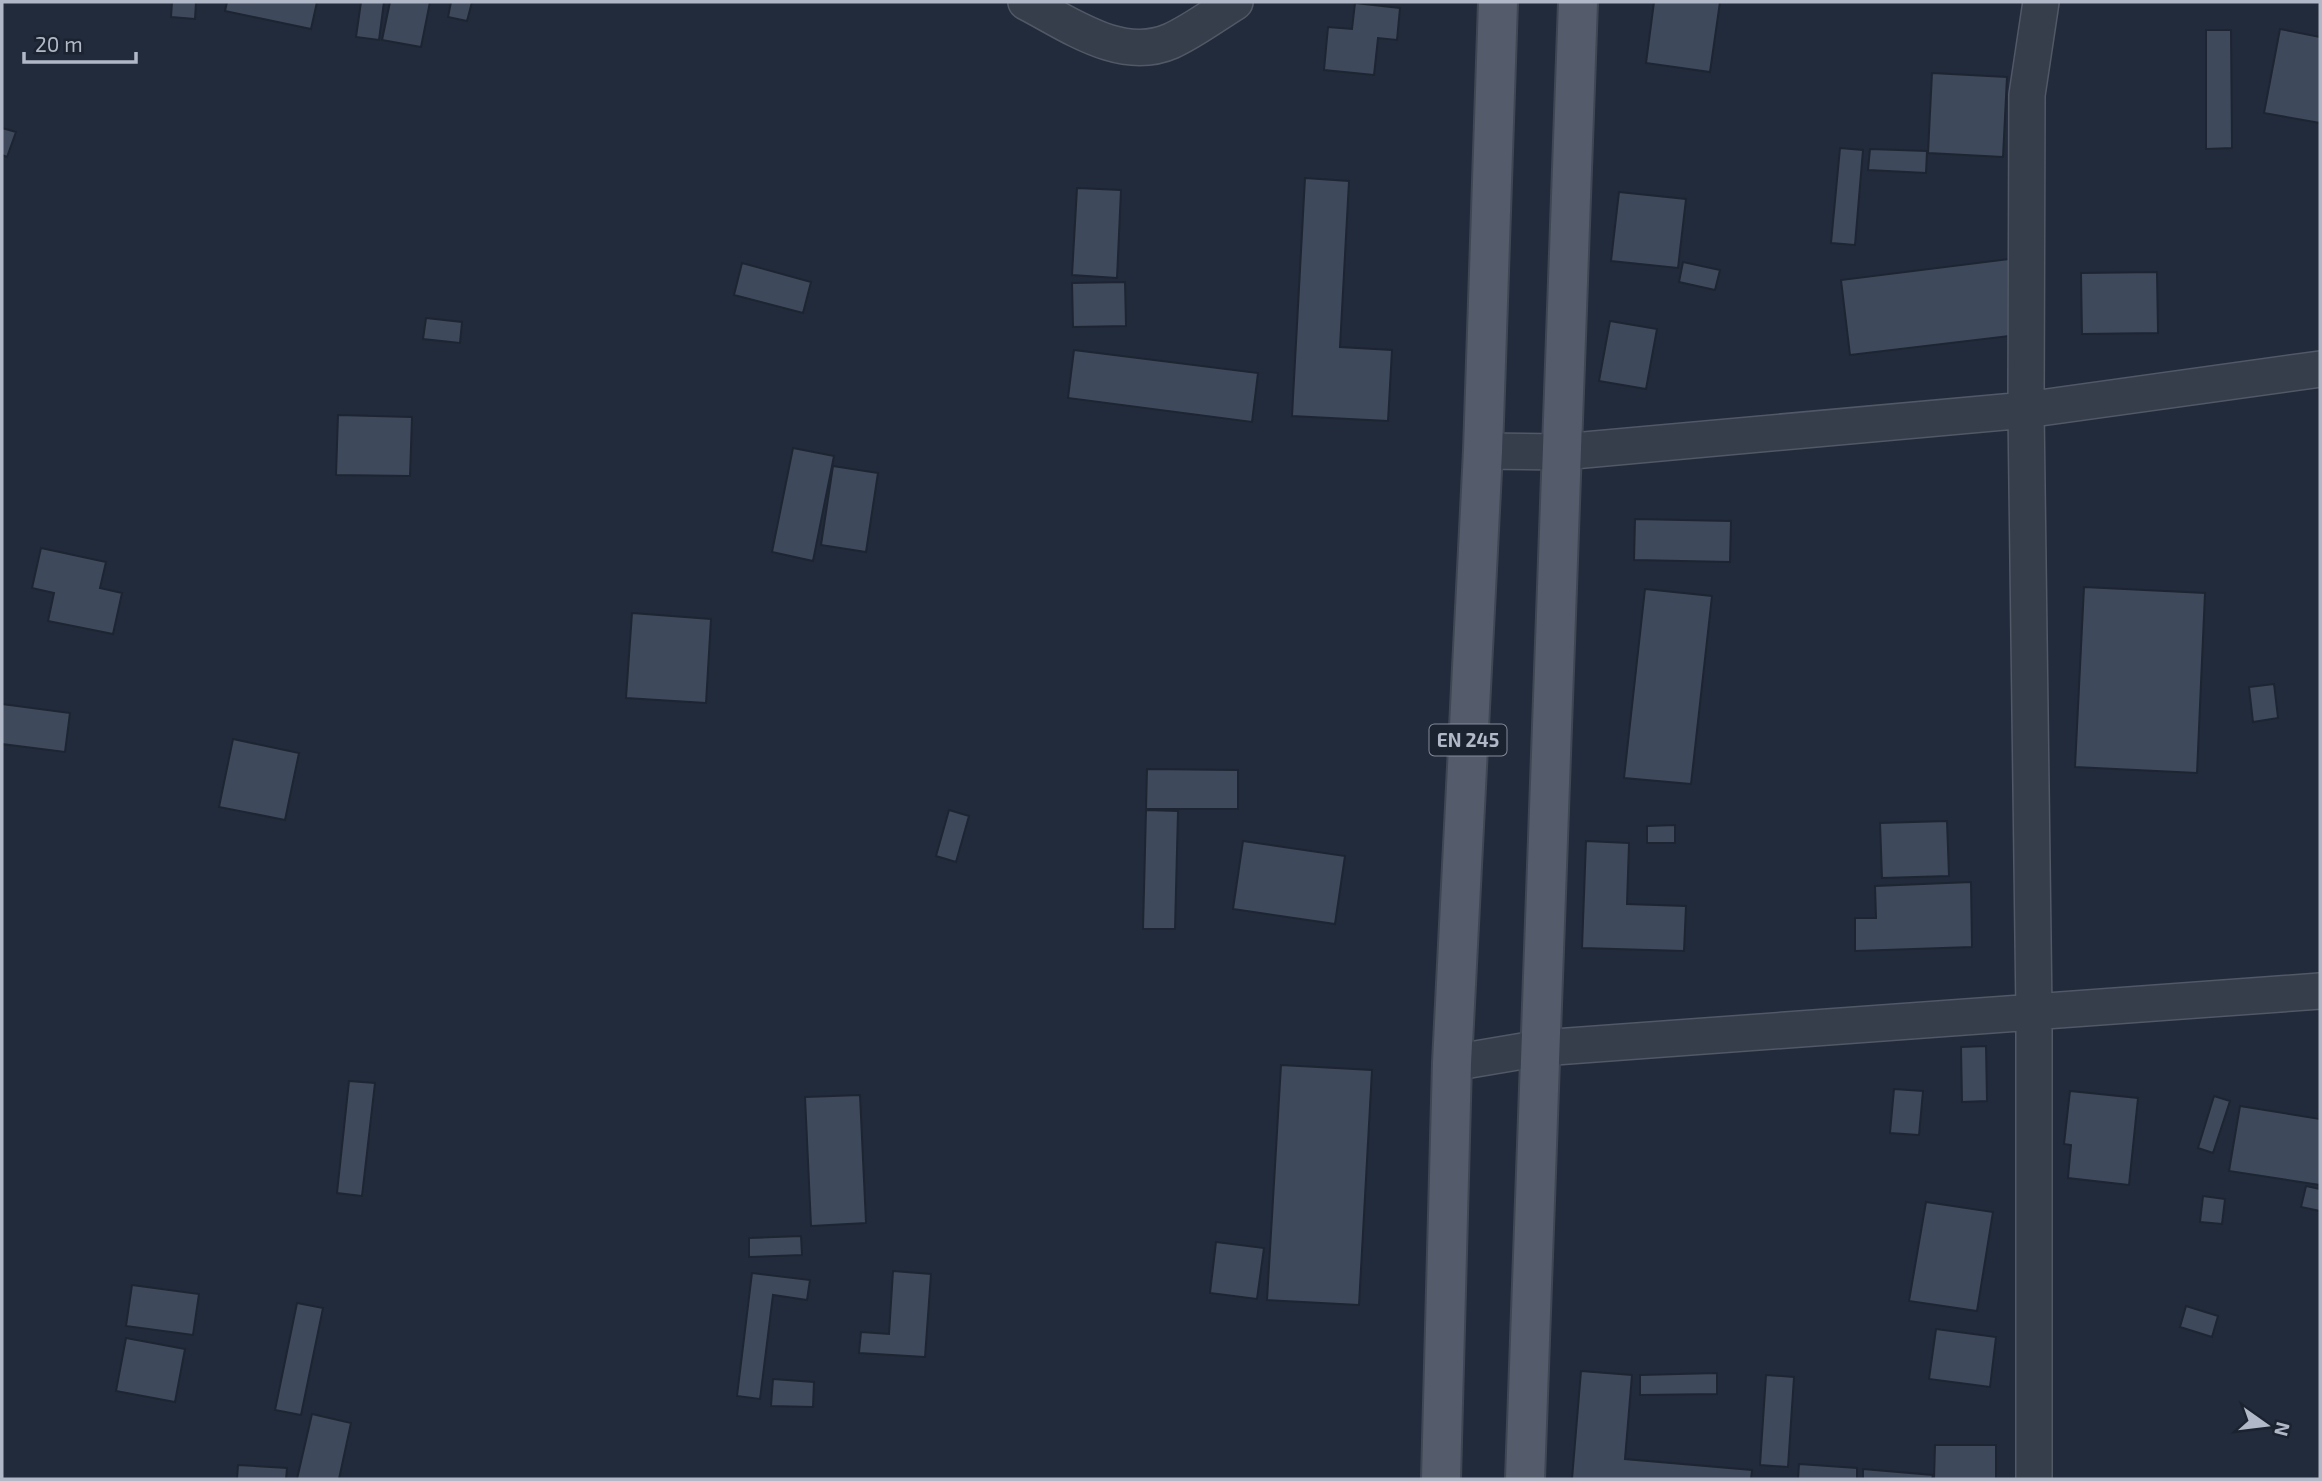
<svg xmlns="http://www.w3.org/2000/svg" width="2322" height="1481" font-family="'Exo 2',sans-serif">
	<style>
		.building { fill: #3e495b; stroke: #1d2532; stroke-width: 2 }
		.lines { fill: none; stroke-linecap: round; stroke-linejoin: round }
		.street-casing { stroke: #515866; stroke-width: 38 }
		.primary-casing { stroke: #3f4754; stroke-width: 42 }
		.street { stroke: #363e4c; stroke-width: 35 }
		.primary { stroke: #545c6c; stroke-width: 38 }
		.labels { text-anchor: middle; stroke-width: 5; stroke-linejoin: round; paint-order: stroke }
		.shield { fill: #1b2330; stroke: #848b9a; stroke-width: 2 }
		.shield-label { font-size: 19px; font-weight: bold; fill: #b1b8c7 }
	</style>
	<rect width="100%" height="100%" fill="#222b3b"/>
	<path class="building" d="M172,2H196L195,19L171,17Z
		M227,2H317L311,29L225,11Z
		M361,2H384L379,40L356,37Z
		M390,2H430L421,47L382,40Z
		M451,2H472L467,21L448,17Z
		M1654,2H1720L1710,72L1646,63Z
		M1355,3L1400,8L1397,40L1378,38L1374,75L1324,70L1328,27L1352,29Z
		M2280,29L2320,37V123L2264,113Z
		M2206,30H2231L2232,148L2206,149Z
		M1932,73L2007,77L2003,157L1928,153Z
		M2,128L16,132L7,157L2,155Z
		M1840,148L1863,150L1855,245L1831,243Z
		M1870,149L1927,151L1926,173L1868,170Z
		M1305,178L1349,181L1340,347L1392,350L1388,421L1292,416Z
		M1077,188L1121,190L1117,278L1072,275Z
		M1619,192L1686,199L1678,268L1611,261Z
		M2009,259L2018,335L1850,355L1841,280Z
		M1683,262L1720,270L1715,290L1679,282Z
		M742,263L811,282L803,313L734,295Z
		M2157,272L2158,333L2082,334L2081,273Z
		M1125,282L1126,326L1073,327L1072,283Z
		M426,318L462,322L460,343L423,339Z
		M1610,321L1657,329L1646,389L1599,381Z
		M1074,350L1258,373L1252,422L1068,398Z
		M338,415L412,417L410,476L336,475Z
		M793,448L834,456L813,561L772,552Z
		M833,466L878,473L866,552L821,545Z
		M1635,519L1731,521L1730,562L1634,560Z
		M41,548L106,562L100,588L122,593L113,634L48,621L54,593L32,588Z
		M2084,587L2205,593L2197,773L2075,767Z
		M1645,589L1712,596L1691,784L1624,778Z
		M632,613L711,619L706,703L626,698Z
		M2274,684L2278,718L2253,722L2249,687Z
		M2,704L70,713L65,752L2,744Z
		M233,739L299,753L285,820L219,807Z
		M1147,769L1238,770V809H1146Z
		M949,810L969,816L956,862L936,856Z
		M1146,810L1178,811L1175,929H1143Z
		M1947,821L1949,876L1882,878L1880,823Z
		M1675,825V843H1647V826Z
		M1243,841L1345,856L1335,924L1233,909Z
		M1586,841L1629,843L1627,904L1686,906L1684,951L1582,948Z
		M1971,882L1972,947L1855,951V918H1876L1875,886Z
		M1986,1046L1987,1101L1962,1102L1961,1047Z
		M1281,1065L1372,1070L1359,1305L1267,1300Z
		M349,1081L375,1083L362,1196L337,1193Z
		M1894,1089L1923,1091L1919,1135L1890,1133Z
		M2070,1091L2138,1098L2129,1185L2068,1178L2071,1145L2064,1144Z
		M860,1095L866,1223L811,1226L805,1097Z
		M2214,1096L2230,1101L2213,1153L2198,1148Z
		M2240,1106L2320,1119V1185L2229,1171Z
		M2306,1186L2320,1189V1211L2301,1207Z
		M2203,1196L2225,1199L2222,1224L2200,1222Z
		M1926,1202L1993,1212L1977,1311L1909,1301Z
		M801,1236L802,1255L749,1257V1238Z
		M1216,1242L1264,1248L1257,1299L1210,1293Z
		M893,1271L931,1274L925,1357L859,1353L861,1332L889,1334Z
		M752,1273L810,1280L807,1300L773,1295L760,1399L737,1396Z
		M132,1285L199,1294L193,1335L126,1326Z
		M297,1303L323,1308L301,1415L275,1410Z
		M2186,1306L2218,1316L2212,1337L2180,1327Z
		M1936,1329L1996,1337L1990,1387L1929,1379Z
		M126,1338L185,1349L175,1402L116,1391Z
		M1581,1371L1632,1375L1625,1459L1752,1470L1751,1479H1572Z
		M1717,1373V1394L1640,1395V1375Z
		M1766,1375L1794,1377L1788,1467L1760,1465Z
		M773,1379L814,1382L813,1407L771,1406Z
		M312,1414L351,1423L339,1479H297Z
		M1935,1445H1996V1479H1934Z
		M1799,1464L1857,1468V1479H1798Z
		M238,1465L287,1468L286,1479H237Z
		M1863,1469L1933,1475L1932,1479H1863Z"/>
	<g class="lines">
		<g class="street-casing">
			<path id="street" d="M1026,2C1069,24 1121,63 1171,41C1193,31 1214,15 1235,2
				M1483,451L1562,452L2026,410L2320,369
				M1452,1063L1541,1048L2320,991
				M2034,1479V1013L2026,410L2027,95L2041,2"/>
		</g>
		<g class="primary-casing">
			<path id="primary" d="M1441,1479L1452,1063L1483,451L1498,2
				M1525,1479L1578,2"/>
		</g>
		<use href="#street" class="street"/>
		<use href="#primary" class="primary"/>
	</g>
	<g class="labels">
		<rect class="shield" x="1429.5" y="724.5" width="77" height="31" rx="5"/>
		<g class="shield-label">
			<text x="1468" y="747">EN 245</text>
		</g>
	</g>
	<rect width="2322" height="1481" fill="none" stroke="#b1b8c7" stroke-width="7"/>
	<g transform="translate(2266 1425) rotate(104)" stroke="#1b2330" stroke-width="5" paint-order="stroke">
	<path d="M0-5L12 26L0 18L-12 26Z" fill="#b1b8c7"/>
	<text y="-10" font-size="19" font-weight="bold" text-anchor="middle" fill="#b1b8c7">N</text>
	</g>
	<path d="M24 52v10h112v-10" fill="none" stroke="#b1b8c7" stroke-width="3.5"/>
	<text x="35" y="52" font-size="21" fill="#b1b8c7" stroke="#1b2330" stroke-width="5" paint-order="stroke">20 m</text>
</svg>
